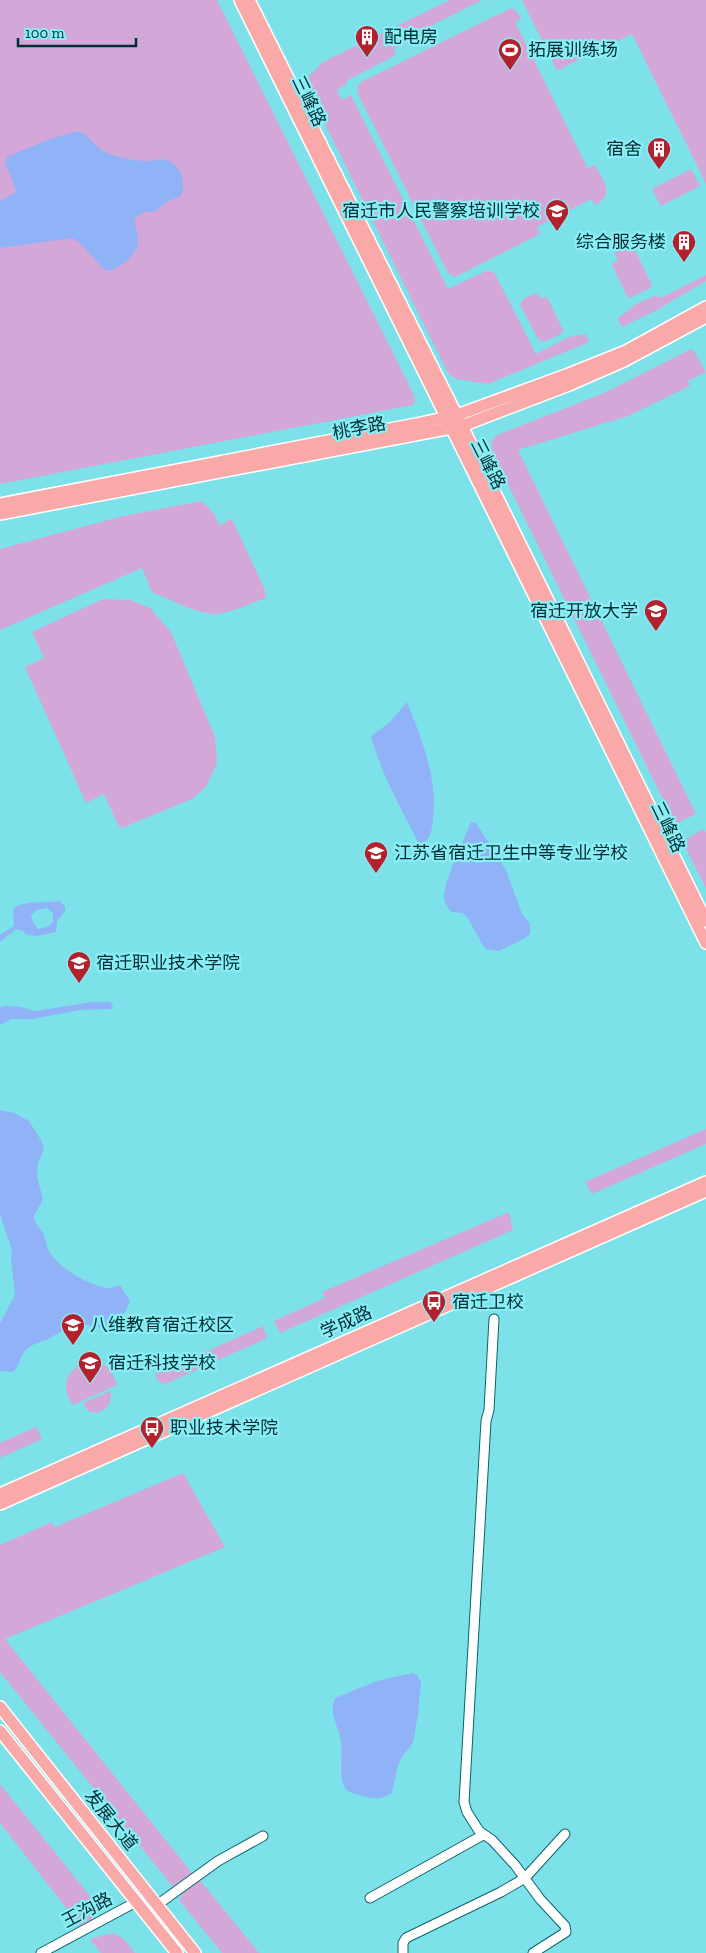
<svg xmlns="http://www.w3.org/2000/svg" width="706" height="1953" font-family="'Zilla Slab','Noto Sans SC',serif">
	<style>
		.green { fill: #d3a8d8 }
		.water { fill: #90b3f7; fill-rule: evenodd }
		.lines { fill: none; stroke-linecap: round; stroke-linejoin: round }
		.minor-casing { stroke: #0a646b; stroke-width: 11 }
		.major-casing { stroke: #fff; stroke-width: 14 }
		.minor { stroke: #fff; stroke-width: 9 }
		.major { stroke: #f9a9a7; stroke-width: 11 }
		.labels { text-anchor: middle; stroke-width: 4.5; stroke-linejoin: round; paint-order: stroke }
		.poi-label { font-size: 18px; fill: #002f33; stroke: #8aeef7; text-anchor: start }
		.street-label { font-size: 18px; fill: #002f33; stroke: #8aeef7 }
	</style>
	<rect width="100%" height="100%" fill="#7de1ea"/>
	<path class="green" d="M0,0H217L414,395L415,401L413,405L0,484Z
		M450,0H482L427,28L428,32L394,49L396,55L348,80L345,85L337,90L342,100L351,95L448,289L486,271L494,272L536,354L569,337L586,334L589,342L488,384L456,379L450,375L446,369L305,84L306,79L323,62Z
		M522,0H706V184L632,34L558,70L556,69Z
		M509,9H513L516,10L521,19L515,22L583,159L588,168L595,165C603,181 616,194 595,205L591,199L537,227L540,234L455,277L448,273L357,92L358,86L361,82Z
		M691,169L700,186L661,206L652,189Z
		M630,243L632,244L652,285L650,288L630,298L627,296L612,265L618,259L614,252Z
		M706,275V281L655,311L622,327L617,319L636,304L654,296L663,297Z
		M536,293L541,298L547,297L563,330L561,334L544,342L538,339L520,305L523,299Z
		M691,349L694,351L706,372L688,381L690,386L628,416L518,450L696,814L675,824L493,454L491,442L497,435L604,393Z
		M202,501L215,515L219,525L232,519L265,590L266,598C252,603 228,614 214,614C195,613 169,599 152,592L142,568L0,630V549L123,516Z
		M103,599L130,600L150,608L171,632L215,737L217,763L206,787L192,799L122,828L118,825L104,794L86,803L25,667L44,658L32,632Z
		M704,829L706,833V888L682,841Z
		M706,1129V1144L592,1194L585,1182Z
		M509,1212L513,1230L280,1333L274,1321L325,1298L322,1292Z
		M263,1326L267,1338L163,1385L154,1375Z
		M86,1361C105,1361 111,1367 117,1385L73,1405C59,1388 67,1369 86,1361Z
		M110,1391C115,1405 100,1417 88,1411L83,1403Z
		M36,1427L42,1439L0,1458V1443Z
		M183,1473L225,1547L5,1639L192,1873L173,1887L0,1672V1545L52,1522L55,1527Z
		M0,1784L94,1901C99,1913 92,1922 81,1927L0,1823Z
		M199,1879L259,1953H222L179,1900L185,1890Z
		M113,1933L124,1939L135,1953H101L90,1939Z"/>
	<path class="water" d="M78,131C90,134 95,149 107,153C120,158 136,161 149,161C153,161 157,159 161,159C180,161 187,180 181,196L167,202L154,212H144L134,219C135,225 139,238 138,243C136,257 119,269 106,271C94,261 86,245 72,238L0,248V201L16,192L11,176L5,164L7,157L47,140Z
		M407,702C422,740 438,778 433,819C432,830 431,842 419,844C401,808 381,774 371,736L390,722Z
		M471,822L476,823L506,870L522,914L530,924V934L523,939L499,951L485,949L467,917L462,913L451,912C448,908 445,904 444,898C443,883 465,837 471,822Z
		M60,901L65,907V911L57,921L56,932L37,936L27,935L23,931L16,929L0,942V935L14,926L13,909C24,900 46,903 60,901ZM47,908L53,913V922L47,927L38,929L33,922L31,916L36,910Z
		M92,1002H110L113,1005L112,1009L80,1010L33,1019H12L0,1025V1007L7,1006L21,1007L35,1011Z
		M0,1110L14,1113L29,1121L41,1140L44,1149L38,1164L37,1177L43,1199L34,1216C35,1224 38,1226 43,1233C46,1238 46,1246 49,1251C57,1267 91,1287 109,1288C112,1288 117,1286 120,1285L130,1301L126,1311L109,1330C78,1322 77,1323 50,1338C41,1343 31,1343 24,1352C19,1359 19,1367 13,1372L0,1371V1323L15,1295L11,1257L12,1250L0,1215Z
		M412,1673L417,1675L421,1682L418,1714L413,1743L402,1757L398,1765L392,1793C382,1800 373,1799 362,1796C357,1794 348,1793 345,1788C338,1779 343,1755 341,1742C339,1727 328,1713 335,1698L377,1681Z"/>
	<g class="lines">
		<g class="minor-casing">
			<path id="minor" d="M494,1319L489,1410L486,1421L464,1802L467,1812L479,1831L492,1840L515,1865L540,1899L565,1926L566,1932L533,1953
				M370,1898L483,1835
				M157,1905L218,1861L263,1836
				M41,1953L149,1895
				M403,1953V1943L406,1938L501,1892L525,1878L565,1834"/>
		</g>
		<g class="major-casing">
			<path id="major" d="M240,0L706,943
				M249,0L462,426L706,921
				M0,504L416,424L457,415L566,375L626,351L706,307
				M0,514L462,426L569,385L624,361L706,317
				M0,1494L706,1182
				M0,1504L706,1191
				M0,1707L195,1953
				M0,1731L177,1953"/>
		</g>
		<use href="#minor" class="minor"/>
		<use href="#major" class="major"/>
	</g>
	<defs>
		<g id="building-pin" transform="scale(1.25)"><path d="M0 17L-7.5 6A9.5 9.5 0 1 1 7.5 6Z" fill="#b3212d" stroke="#8aeef7"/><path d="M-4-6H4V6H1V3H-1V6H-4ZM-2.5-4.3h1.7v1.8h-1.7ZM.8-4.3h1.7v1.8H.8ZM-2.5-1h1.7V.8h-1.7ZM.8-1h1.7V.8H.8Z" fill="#fff"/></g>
		<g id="stadium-pin" transform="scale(1.25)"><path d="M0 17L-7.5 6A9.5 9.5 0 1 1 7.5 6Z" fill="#b3212d" stroke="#8aeef7"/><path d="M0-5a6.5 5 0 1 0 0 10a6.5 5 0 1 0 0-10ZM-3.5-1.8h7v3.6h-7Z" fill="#fff"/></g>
		<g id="school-pin" transform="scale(1.25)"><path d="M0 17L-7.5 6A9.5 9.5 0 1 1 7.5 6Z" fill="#b3212d" stroke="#8aeef7"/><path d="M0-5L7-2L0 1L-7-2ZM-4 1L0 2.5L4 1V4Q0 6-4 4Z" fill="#fff"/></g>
		<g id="university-pin" transform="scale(1.25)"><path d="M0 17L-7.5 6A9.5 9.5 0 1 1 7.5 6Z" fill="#b3212d" stroke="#8aeef7"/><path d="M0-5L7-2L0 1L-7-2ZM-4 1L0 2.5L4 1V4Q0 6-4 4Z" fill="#fff"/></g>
		<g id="bus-pin" transform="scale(1.25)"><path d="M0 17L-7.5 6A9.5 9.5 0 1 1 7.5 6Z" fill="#b3212d" stroke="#8aeef7"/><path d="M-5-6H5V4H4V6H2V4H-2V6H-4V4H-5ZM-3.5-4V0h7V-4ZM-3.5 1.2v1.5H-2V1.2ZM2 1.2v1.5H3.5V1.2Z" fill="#fff"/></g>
	</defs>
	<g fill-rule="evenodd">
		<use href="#building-pin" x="367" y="37"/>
		<use href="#stadium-pin" x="510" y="50"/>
		<use href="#building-pin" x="659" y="149"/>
		<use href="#school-pin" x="557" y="211"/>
		<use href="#building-pin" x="684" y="242"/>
		<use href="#university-pin" x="656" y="611"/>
		<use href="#school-pin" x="376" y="853"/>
		<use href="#university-pin" x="79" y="963"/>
		<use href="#bus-pin" x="434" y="1302"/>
		<use href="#university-pin" x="73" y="1325"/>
		<use href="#university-pin" x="90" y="1363"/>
		<use href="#bus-pin" x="152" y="1428"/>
	</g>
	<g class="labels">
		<g class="poi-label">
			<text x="384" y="43">配电房</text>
			<text x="528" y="56">拓展训练场</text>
			<text x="642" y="155" text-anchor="end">宿舍</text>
			<text x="540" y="217" text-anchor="end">宿迁市人民警察培训学校</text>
			<text x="666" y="248" text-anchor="end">综合服务楼</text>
			<text x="638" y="617" text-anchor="end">宿迁开放大学</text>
			<text x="394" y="859">江苏省宿迁卫生中等专业学校</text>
			<text x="96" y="969">宿迁职业技术学院</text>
			<text x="452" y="1308">宿迁卫校</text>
			<text x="90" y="1331">八维教育宿迁校区</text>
			<text x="108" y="1369">宿迁科技学校</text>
			<text x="170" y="1434">职业技术学院</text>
		</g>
		<g class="street-label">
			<text transform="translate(309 101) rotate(64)" y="6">三峰路</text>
			<text transform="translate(359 428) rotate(-11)" y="6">桃李路</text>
			<text transform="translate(488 464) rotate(63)" y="6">三峰路</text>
			<text transform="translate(668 827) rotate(64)" y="6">三峰路</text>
			<text transform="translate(346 1322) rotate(-24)" y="6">学成路</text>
			<text transform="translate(111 1820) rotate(51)" y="6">发展大道</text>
			<text transform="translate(87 1910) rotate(-28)" y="6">王沟路</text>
		</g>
	</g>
	<path d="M18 38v8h118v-8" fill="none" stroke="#002f33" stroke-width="2.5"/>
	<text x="25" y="38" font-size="15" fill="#002f33" stroke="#8aeef7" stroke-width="4" paint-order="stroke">100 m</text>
</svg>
